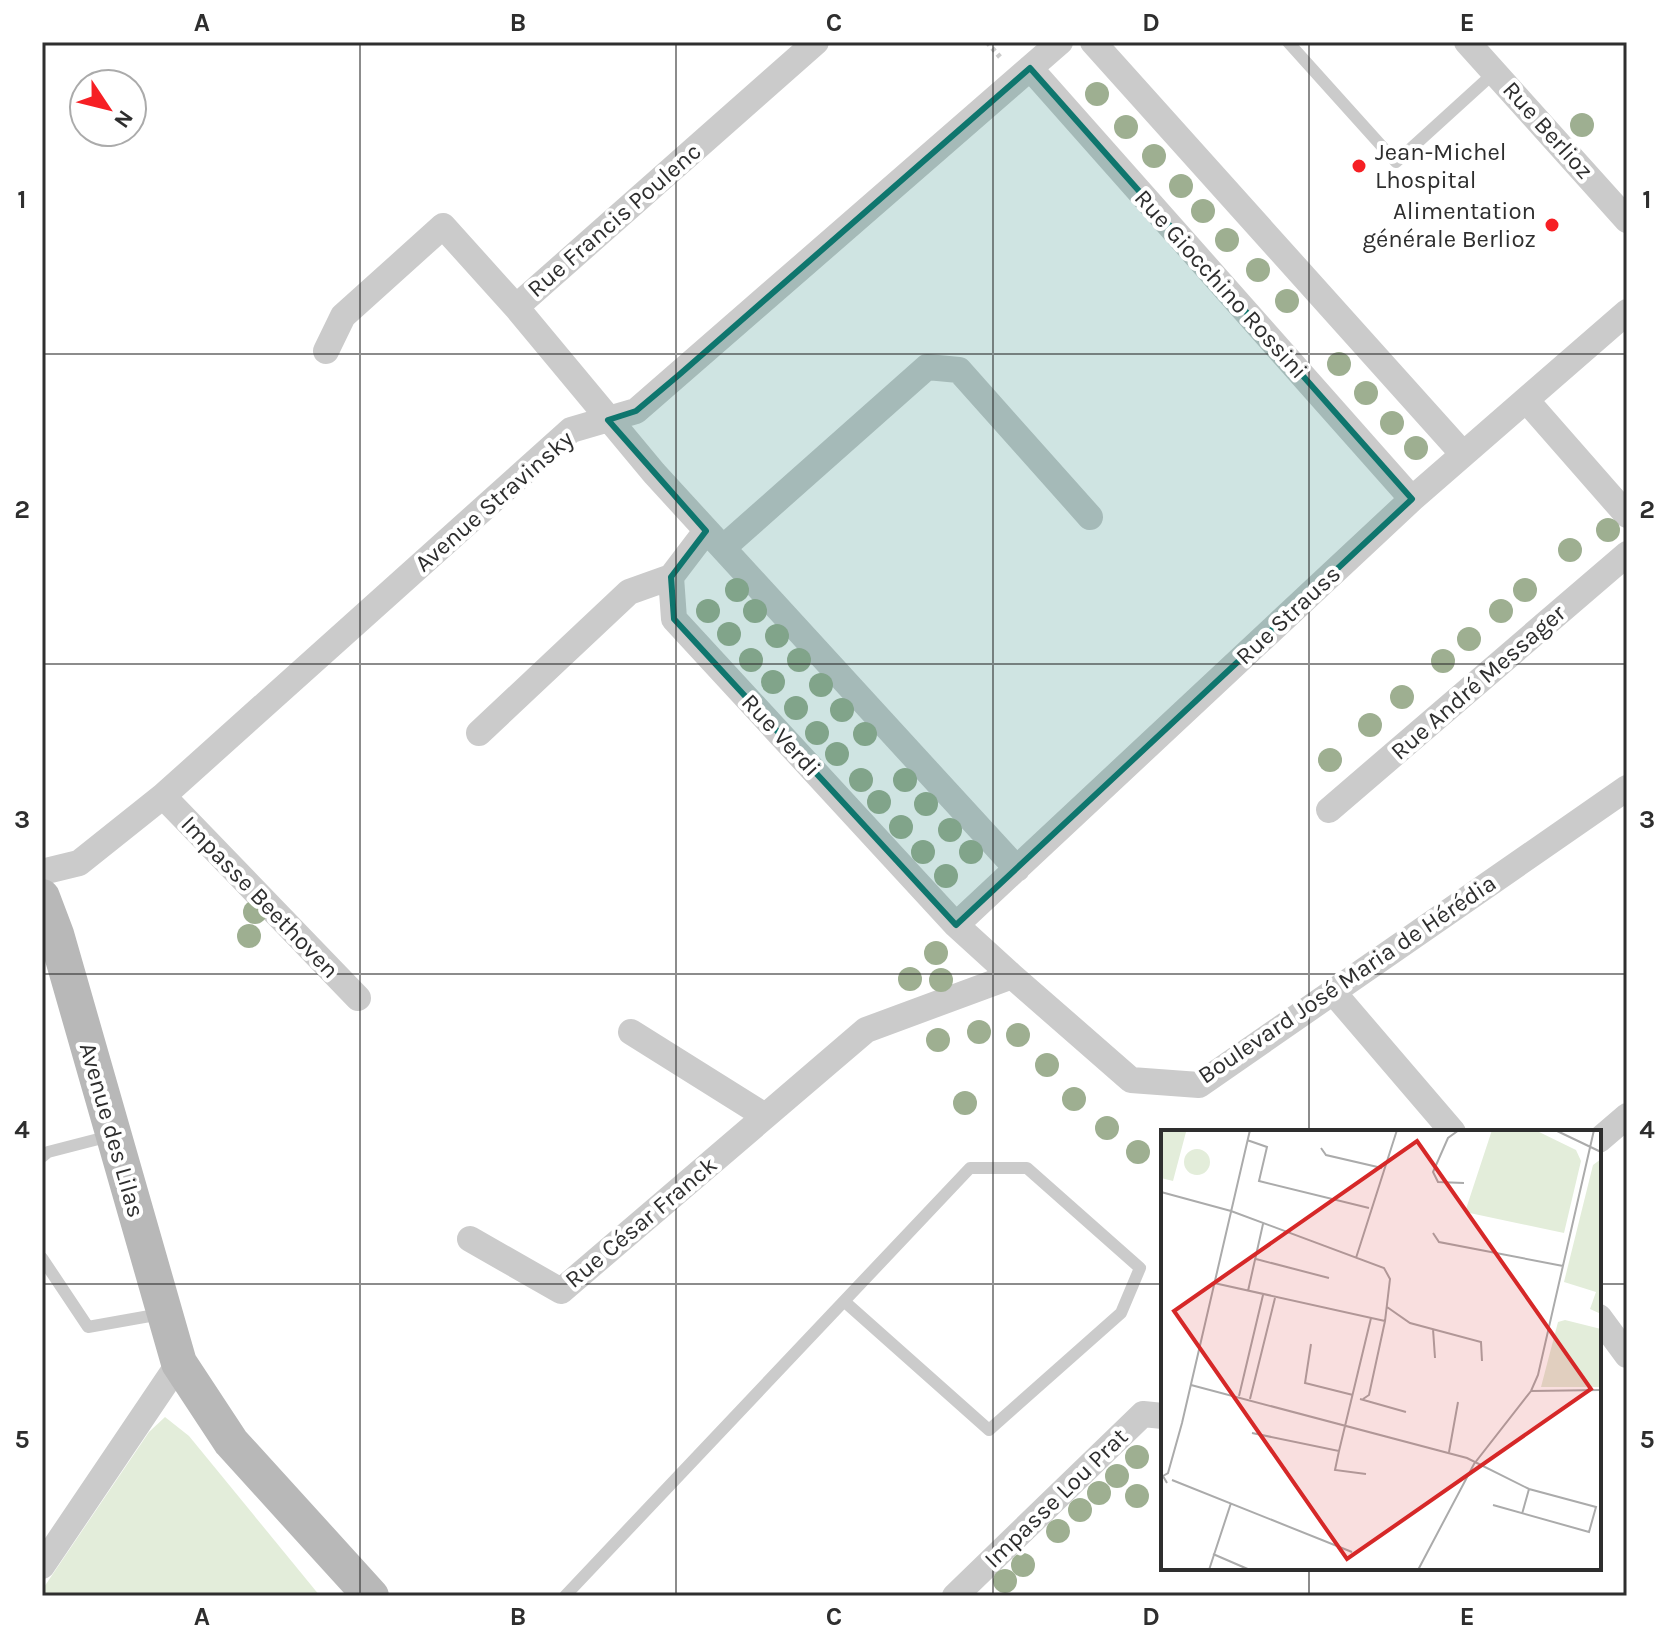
<svg xmlns="http://www.w3.org/2000/svg" width="1669" height="1638" font-family="Karla,sans-serif">
	<style>
		.green { fill: #e3edda }
		.lines { fill: none; stroke-linecap: round; stroke-linejoin: round }
		.path { stroke: #cbcbcb; stroke-width: 5; stroke-dasharray: 4 4; stroke-linecap: butt }
		.lane { stroke: #cbcbcb; stroke-width: 12 }
		.street { stroke: #cbcbcb; stroke-width: 26 }
		.secondary { stroke: #b8b8b8; stroke-width: 36 }
		.tree { fill: #9eaf91 }
		.marked { fill: #0f766e; fill-opacity: 0.2; stroke: #0f766e; stroke-width: 6; stroke-linejoin: round }
		.grid { fill: none; stroke: #2e2e2e; stroke-width: 2; stroke-opacity: 0.55 }
		.poi-dot { fill: #f61f24; stroke: #fff; stroke-width: 3 }
		.labels { text-anchor: middle; stroke-width: 8; stroke-linejoin: round; paint-order: stroke }
		.street-label { font-size: 24px; fill: #2e2e2e; stroke: #fff }
		.poi-label { font-size: 24px; fill: #2e2e2e; stroke: #fff; text-anchor: start }
		.inset-road { fill: none; stroke: #ababab; stroke-width: 2 }
		.view { fill: #d62828; fill-opacity: 0.15; stroke: #d62828; stroke-width: 4 }
		.inset-edge { fill: none; stroke: #2e2e2e; stroke-width: 4 }
		.neatline { fill: none; stroke: #2e2e2e; stroke-width: 3 }
		.grid-label { font-size: 26px; text-anchor: middle; font-weight: bold; fill: #2e2e2e }
	</style>
	<rect width="100%" height="100%" fill="#fff"/>
	<path class="green" d="M165,1417L189,1436L320,1596H42V1590L149,1432Z"/>
	<g class="lines">
		<path class="path" d="M987,42L1000,57"/>
		<path class="lane" d="M1288,42L1396,162L1495,72
			M42,1157L48,1152L110,1136
			M42,1258L88,1327L161,1314
			M565,1596L970,1168H1027L1140,1268L1121,1313L989,1430L845,1302"/>
		<path class="street" d="M1093,42L1463,454
			M1467,42L1627,220
			M1030,68L1412,499
			M516,307L654,473L1017,869
			M326,351L343,316L443,226L516,307L816,42
			M1527,401L1627,515
			M706,531L671,577L674,619L956,925L1012,976L1131,1080L1199,1085L1627,788
			M724,547L927,367L959,370L1090,517
			M479,733L629,592L671,577
			M163,796L358,998
			M1329,810L1627,554
			M42,872L79,863L163,796L571,430L636,411L1060,42
			M956,925L1412,499L1627,312
			M1333,992L1453,1132
			M631,1032L765,1116
			M1599,1140L1627,1116
			M470,1239L561,1291L866,1030L1012,976
			M1599,1317L1627,1355
			M42,1566L179,1363
			M955,1596L1143,1414L1163,1416"/>
		<path class="secondary" d="M42,897L56,934L179,1363L231,1442L371,1596"/>
	</g>
	<g class="tree">
		<circle cx="1097" cy="94" r="12"/>
		<circle cx="1582" cy="125" r="12"/>
		<circle cx="1126" cy="127" r="12"/>
		<circle cx="1154" cy="156" r="12"/>
		<circle cx="1181" cy="186" r="12"/>
		<circle cx="1203" cy="211" r="12"/>
		<circle cx="1227" cy="240" r="12"/>
		<circle cx="1258" cy="270" r="12"/>
		<circle cx="1287" cy="301" r="12"/>
		<circle cx="1339" cy="364" r="12"/>
		<circle cx="1366" cy="393" r="12"/>
		<circle cx="1392" cy="423" r="12"/>
		<circle cx="1416" cy="448" r="12"/>
		<circle cx="1608" cy="530" r="12"/>
		<circle cx="1570" cy="550" r="12"/>
		<circle cx="737" cy="590" r="12"/>
		<circle cx="1525" cy="590" r="12"/>
		<circle cx="708" cy="611" r="12"/>
		<circle cx="755" cy="611" r="12"/>
		<circle cx="1501" cy="611" r="12"/>
		<circle cx="729" cy="634" r="12"/>
		<circle cx="777" cy="636" r="12"/>
		<circle cx="1469" cy="639" r="12"/>
		<circle cx="751" cy="660" r="12"/>
		<circle cx="799" cy="660" r="12"/>
		<circle cx="1443" cy="661" r="12"/>
		<circle cx="773" cy="682" r="12"/>
		<circle cx="821" cy="685" r="12"/>
		<circle cx="1402" cy="697" r="12"/>
		<circle cx="796" cy="708" r="12"/>
		<circle cx="842" cy="710" r="12"/>
		<circle cx="1370" cy="725" r="12"/>
		<circle cx="817" cy="733" r="12"/>
		<circle cx="865" cy="734" r="12"/>
		<circle cx="837" cy="754" r="12"/>
		<circle cx="1330" cy="760" r="12"/>
		<circle cx="861" cy="780" r="12"/>
		<circle cx="905" cy="780" r="12"/>
		<circle cx="879" cy="802" r="12"/>
		<circle cx="926" cy="804" r="12"/>
		<circle cx="901" cy="827" r="12"/>
		<circle cx="950" cy="830" r="12"/>
		<circle cx="923" cy="852" r="12"/>
		<circle cx="971" cy="852" r="12"/>
		<circle cx="946" cy="876" r="12"/>
		<circle cx="255" cy="912" r="12"/>
		<circle cx="249" cy="936" r="12"/>
		<circle cx="936" cy="953" r="12"/>
		<circle cx="910" cy="979" r="12"/>
		<circle cx="941" cy="980" r="12"/>
		<circle cx="979" cy="1032" r="12"/>
		<circle cx="1018" cy="1035" r="12"/>
		<circle cx="938" cy="1040" r="12"/>
		<circle cx="1047" cy="1065" r="12"/>
		<circle cx="1074" cy="1099" r="12"/>
		<circle cx="965" cy="1103" r="12"/>
		<circle cx="1107" cy="1128" r="12"/>
		<circle cx="1138" cy="1152" r="12"/>
		<circle cx="1137" cy="1457" r="12"/>
		<circle cx="1117" cy="1476" r="12"/>
		<circle cx="1099" cy="1493" r="12"/>
		<circle cx="1137" cy="1496" r="12"/>
		<circle cx="1080" cy="1510" r="12"/>
		<circle cx="1058" cy="1531" r="12"/>
		<circle cx="1023" cy="1565" r="12"/>
		<circle cx="1005" cy="1581" r="12"/>
	</g>
	<path class="marked" d="M1030,68L1412,499L956,925L674,619L671,577L706,531L608,420L636,411L680,374Z"/>
	<path class="grid" d="M360,42V1596M676,42V1596M993,42V1596M1309,42V1132M42,354H1627M42,664H1627M42,974H1627M42,1284H1163M1599,1284H1627M1309,1568V1596"/>
	<g class="poi-dot">
		<circle cx="1359" cy="166" r="8"/>
		<circle cx="1552" cy="225" r="8"/>
	</g>
	<g class="labels">
		<g class="street-label">
			<text transform="translate(1548 130) rotate(48)" y="8">Rue Berlioz</text>
			<text transform="translate(614 220) rotate(-41)" y="8">Rue Francis Poulenc</text>
			<text transform="translate(1221 284) rotate(48)" y="8">Rue Giocchino Rossini</text>
			<text transform="translate(494 501) rotate(-41)" y="8">Avenue Stravinsky</text>
			<text transform="translate(1288 615) rotate(-43)" y="8">Rue Strauss</text>
			<text transform="translate(1478 682) rotate(-41)" y="8">Rue André Messager</text>
			<text transform="translate(781 735) rotate(47)" y="8">Rue Verdi</text>
			<text transform="translate(260 897) rotate(46)" y="8">Impasse Beethoven</text>
			<text transform="translate(1347 979) rotate(-34)" y="8">Boulevard José Maria de Hérédia</text>
			<text transform="translate(112 1130) rotate(74)" y="8">Avenue des Lilas</text>
			<text transform="translate(641 1222) rotate(-40)" y="8">Rue César Franck</text>
			<text transform="translate(1056 1498) rotate(-44)" y="8">Impasse Lou Prat</text>
		</g>
		<g class="poi-label">
			<text x="1375" y="160">Jean-Michel<tspan x="1375" dy="28">Lhospital</tspan></text>
			<text x="1536" y="219" text-anchor="end">Alimentation<tspan x="1536" dy="28">générale Berlioz</tspan></text>
		</g>
	</g>
	<g transform="translate(1161 1130)">
		<rect width="440" height="440" fill="#fff"/>
		<path d="M0,0L25,2L12,51L0,48ZM331,0H374L415,20L420,31L403,103L304,82ZM23 32a13 13 0 1 1 26 0a13 13 0 1 1-26 0ZM440,29V184L429,179L435,162L403,152L432,35ZM404,190L440,199V257H380L397,192Z" fill="#e3edda"/>
		<path class="inset-road" d="M298,0L287,8L272,42L277,52L303,53M394,0L440,22M86,10L106,17L98,51L208,78M160,18L165,25L221,38M0,62L70,81L223,138L229,149L224,191L208,265L202,269M272,103L278,112L402,136M195,128L236,0M95,129L168,148M53,153L224,191M87,161L102,94M226,177L249,193L320,212L321,231M272,199L274,228M150,214L144,253L192,265M30,255L306,328L368,359L435,377L428,402L332,375M370,261L440,260M78,266L102,165M89,269L114,168M199,269L245,282M91,303L178,321L174,340L205,344M178,321L210,188M288,322L297,272M11,350L191,422M6,353L2,346L7,343L21,293L89,0M361,384L368,359M52,424L89,440M48,440L70,373M257,440L313,334L370,261L377,245L433,0"/>
		<path class="view" d="M256,11L430,259L186,429L13,181Z"/>
		<rect width="440" height="440" class="inset-edge"/>
	</g>
	<rect width="1669" height="1638" fill="none" stroke="#ffffff" stroke-width="88"/>
	<g transform="translate(108 108) rotate(125)"><circle r="38" fill="#ffffff" stroke="#ababab" stroke-width="2"/>
	<path d="M0-6L14 30L0 20L-14 30Z" fill="#f61f24"/>
	<text y="-12" font-size="22" font-weight="bold" text-anchor="middle" fill="#2e2e2e">N</text>
	</g>
	<rect x="44" y="44" width="1581" height="1550" class="neatline"/>
	<g class="grid-label">
		<text x="202" y="31">A</text>
		<text x="518" y="31">B</text>
		<text x="834" y="31">C</text>
		<text x="1151" y="31">D</text>
		<text x="1467" y="31">E</text>
		<text x="22" y="208">1</text>
		<text x="1647" y="208">1</text>
		<text x="22" y="518">2</text>
		<text x="1647" y="518">2</text>
		<text x="22" y="828">3</text>
		<text x="1647" y="828">3</text>
		<text x="22" y="1138">4</text>
		<text x="1647" y="1138">4</text>
		<text x="22" y="1448">5</text>
		<text x="1647" y="1448">5</text>
		<text x="202" y="1625">A</text>
		<text x="518" y="1625">B</text>
		<text x="834" y="1625">C</text>
		<text x="1151" y="1625">D</text>
		<text x="1467" y="1625">E</text>
	</g>
</svg>
